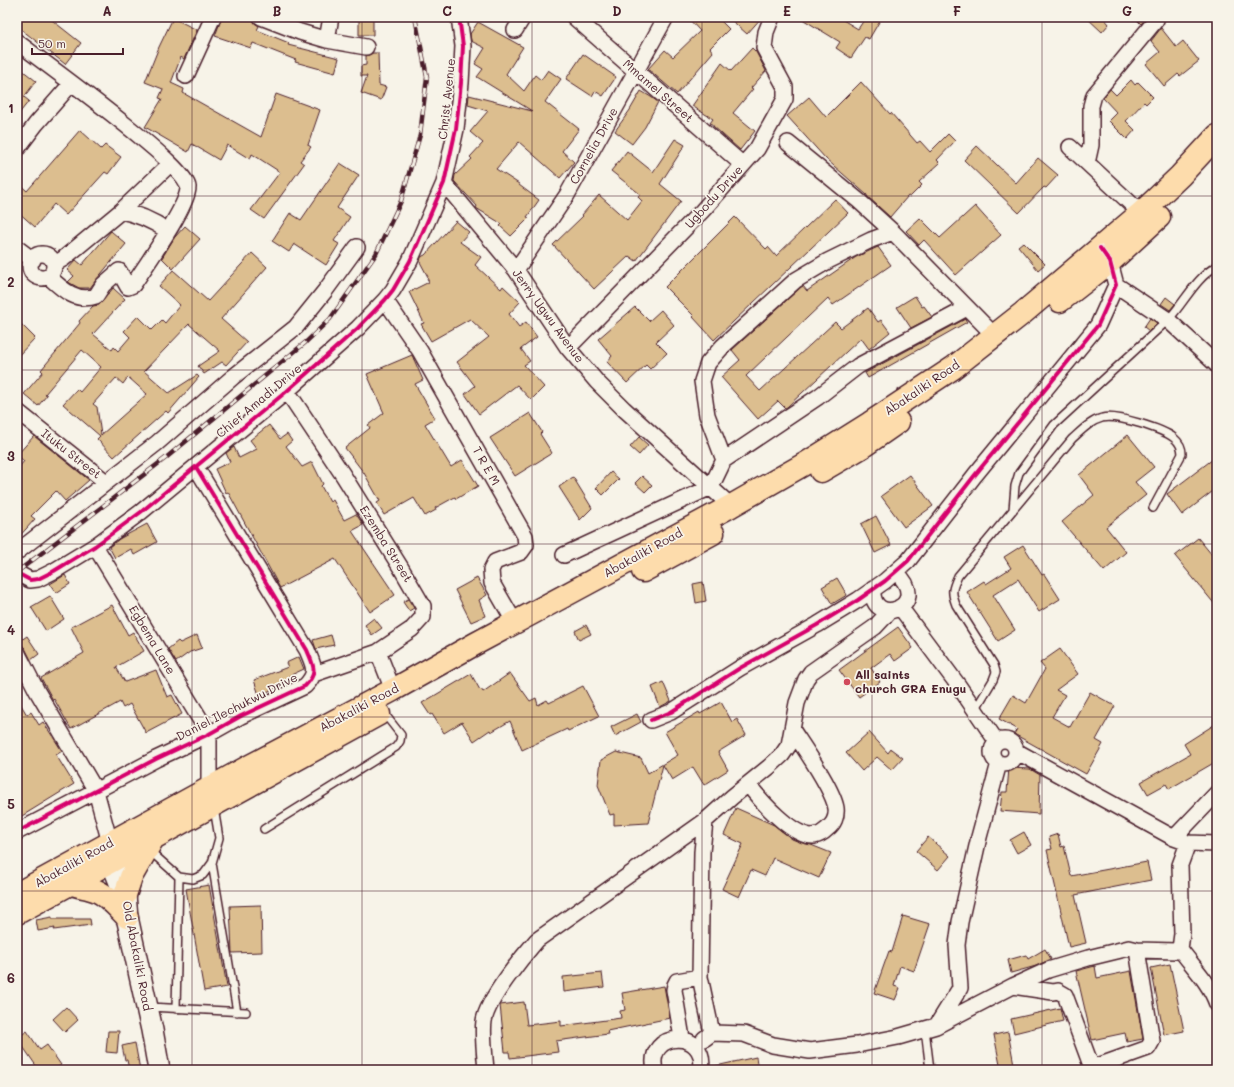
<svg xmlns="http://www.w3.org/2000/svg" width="1234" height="1087" font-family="Mali,sans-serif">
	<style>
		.building { fill: #dcbe8f; stroke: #4a1f2b; fill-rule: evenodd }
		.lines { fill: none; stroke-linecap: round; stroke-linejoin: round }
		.lane-casing { stroke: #4a1f2b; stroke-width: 10 }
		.street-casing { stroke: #4a1f2b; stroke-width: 18 }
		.secondary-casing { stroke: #4a1f2b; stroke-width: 24 }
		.highway-casing { stroke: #4a1f2b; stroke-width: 25 }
		.lane { stroke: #f7f3e8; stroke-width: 7 }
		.street { stroke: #f7f3e8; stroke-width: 15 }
		.secondary { stroke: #f7f3e8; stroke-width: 21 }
		.highway { stroke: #fddcac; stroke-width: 22 }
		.rail-casing { stroke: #4a1f2b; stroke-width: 4.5 }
		.rail { stroke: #f7f3e8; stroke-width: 3; stroke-dasharray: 9; stroke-linecap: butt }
		.cycleway-casing { stroke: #f7f3e8; stroke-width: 6 }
		.cycleway { stroke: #d6006c; stroke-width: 4 }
		.grid { fill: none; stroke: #4a1f2b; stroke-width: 1; stroke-opacity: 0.55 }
		.poi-dot { fill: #d1495b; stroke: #f7f3e8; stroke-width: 1.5 }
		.labels { text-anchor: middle; stroke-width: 3.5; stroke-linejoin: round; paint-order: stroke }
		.street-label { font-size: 12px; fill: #4a1f2b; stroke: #f7f3e8 }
		.poi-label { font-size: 12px; font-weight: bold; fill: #4a1f2b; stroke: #f7f3e8; text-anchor: start }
		.neatline { fill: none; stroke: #4a1f2b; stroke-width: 1.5 }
		.grid-label { font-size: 13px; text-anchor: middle; font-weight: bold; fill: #4a1f2b }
	</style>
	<rect width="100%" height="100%" fill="#f7f3e8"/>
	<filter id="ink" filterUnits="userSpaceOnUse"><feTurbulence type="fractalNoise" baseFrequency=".025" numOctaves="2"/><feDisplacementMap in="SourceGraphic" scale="8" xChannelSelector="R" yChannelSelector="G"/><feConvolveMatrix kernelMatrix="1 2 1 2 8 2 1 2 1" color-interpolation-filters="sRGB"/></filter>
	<g filter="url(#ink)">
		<path class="building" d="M17,17H48L81,43L65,64L17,26Z
			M222,17H252L254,22L259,26L257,30L289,43L288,45L339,58L335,73L295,62L296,60L253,43L251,48L215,36Z
			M359,17H373V35H359Z
			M687,17H717L729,29L710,48L713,52L677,94L648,69L665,50L673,57L700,31Z
			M728,17H762L747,34Z
			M799,17H838L858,29L866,17H882L869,39L865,37L851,58L836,48L840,42Z
			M1086,17H1103L1109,24L1102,32Z
			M1134,17H1147L1141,24Z
			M173,18L197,30L184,59L181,57L171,83L184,89L183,93L261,137L276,94L320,110L308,145L311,147L300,161L304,164L264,219L251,210L280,172L252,154L250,159L227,145L219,160L192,144L188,152L145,127L162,99L159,98L163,89L145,82L159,47Z
			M478,22L523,47L506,74L524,91L535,75L541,80L548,70L561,79L545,102L579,129L562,151L574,162L560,178L519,142L496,169L519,184V185L539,200L527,217L529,218L511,236L500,226L502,224L476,208L477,206L454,181L455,175L472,159L470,157L483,143L470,132L488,111L468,105L469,95L532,111L477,77L483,69L475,64L485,48L471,41L470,34Z
			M1161,28L1176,47L1183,41L1199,61L1180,76L1178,74L1164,86L1146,64L1160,52L1151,41Z
			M752,48L756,52L766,71L751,88L753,89L733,113L755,131L740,150L713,126V125L710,123L713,119L692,106L722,63L731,71Z
			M373,53H378L379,85L386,87L381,100L361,93L367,76H361V66L366,65V56Z
			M583,54L616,77L603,96L595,91L592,96L566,79Z
			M17,66L36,81L24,97L29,101L17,116Z
			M1131,80L1135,85L1138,82L1153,97L1146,104L1144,102L1126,121L1135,130L1127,139L1109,121L1117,113L1103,98L1110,89L1116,95Z
			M861,82L890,114L891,113L917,143L920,141L930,152L948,134L955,141L937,160L940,163L919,182L922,185L910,197L908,196L890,217L867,196V195L826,159L787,116L809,97L826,117Z
			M641,91L651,97L658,102L645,127L632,144L615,131L630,110Z
			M80,130L101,149L105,145L121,157L108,174L105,172L66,215L54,204L35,227L17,211V182L27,191Z
			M675,139L685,145L660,184L681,201L636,261L629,256L594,289L553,245L583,216L582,215L599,195L627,220L642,201L638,197L640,194L611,171L627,151L653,172Z
			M977,146L1016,183L1038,158L1058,175L1046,188L1044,187L1019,213L964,160Z
			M340,163L359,175L337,208L350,217L334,241L339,244L326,265L294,244L289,252L272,241L290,213L301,220Z
			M835,199L848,213L714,340L693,317L694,316L665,287L735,217L766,249L768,247L776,256Z
			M975,206L1001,235L956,275L924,240L919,245L906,231L920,218L940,238Z
			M456,221L469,232L460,242L481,257L475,265L501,289L503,286L520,302L509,314L519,327L526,322L537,337L521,349L530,361L524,365L544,387L531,400L517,385L479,414L465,394L475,386L457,362L489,337L470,319L431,341L421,324L424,323L409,292L429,282L427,278L428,277L420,262L421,257L425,255Z
			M185,226L200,239L173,269L162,258L174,238Z
			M111,231L126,244L96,280L90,288H79L68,282L74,276L67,270L76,260L82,265Z
			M1023,242L1045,264L1038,270L1018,246Z
			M878,247L891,265L833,305L828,298L746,376L760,391L835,322L841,328L868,308L878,322L881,320L890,332L869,349L861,338L787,407L785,408L778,401L758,419L721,377L740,360L732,350L801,287L803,286L807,291L856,257Z
			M252,253L267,267L221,319L247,342L226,365L222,362L204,374L198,366L220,351L189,324L144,371L169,393L197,375L199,377L168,413L166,411L114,457L97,439L100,436L63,404L77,389L80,392L101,367L82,350L45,394L47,395L38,406L24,394L43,372L41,370L80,323L79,321L93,306L99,305L103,301L113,288L125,299L93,334L112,350L114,347L118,351L130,337L124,331L138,316L152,330L162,320L165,323L180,305L159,286L173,270L208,301ZM128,377L147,394L101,435L97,407L93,404L116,378L123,384Z
			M915,296L922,307L924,306L932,317L911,328L897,307Z
			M1166,297L1175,304L1170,310L1161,304Z
			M635,307L649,321L661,310L674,325L656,342L667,353L650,369L646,365L627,383L607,362L612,356L598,339Z
			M1150,318L1157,323L1149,331L1144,327Z
			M965,319L967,322L868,378L865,373Z
			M17,320L35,338L17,357Z
			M412,355L423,380L415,384L435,418L425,424L451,467L462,460L478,486L456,499L455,497L435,508L436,510L425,516L414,498L384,515L377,503L380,501L364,473L345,448L370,428L368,425L384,413L367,374Z
			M530,413L542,432L540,434L552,453L515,476L490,438Z
			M269,425L280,439L287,434L292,441L286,446L302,467L312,462L323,484L321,486L330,502L333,500L344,520L356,514L362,523L363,525L352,531L395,595L370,612L335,559L280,588L228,492L226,493L215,469L230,462L226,453L234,447L239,458L257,449L250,440Z
			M1128,435L1154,467L1135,482L1146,495L1106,527L1126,552L1104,571L1062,522L1094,495L1079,475Z
			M34,436L89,480L65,501L56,491L31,516L35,519L17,539V470L24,461L17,455Z
			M639,437L648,445L639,455L630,447Z
			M1217,456V488L1182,515L1167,494Z
			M611,472L619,479L603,495L596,488Z
			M910,475L933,506L904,527L881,496Z
			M642,476L652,485L645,492L635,483Z
			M573,477L592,508L580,520L559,487Z
			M876,516L891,545L875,553L861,524Z
			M147,524L157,542L134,555L131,549L115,558L109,547L119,539Z
			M1198,538L1217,561V607L1175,556Z
			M1023,545L1042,575L1044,574L1060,599L1039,612L1018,579L993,595L1015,630L998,641L967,592L984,581L986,584L1011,568L1004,557Z
			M65,575L70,584L56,593L50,584Z
			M477,578L487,595L479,600L485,616L471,622L455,590Z
			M837,578L847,595L832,604L822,587Z
			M703,582L706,601L696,603L693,584Z
			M50,596L64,619L46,631L31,607Z
			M408,599L414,608L409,611L403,602Z
			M112,605L128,635L133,632L144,651L116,667L125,682L156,670L167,697L172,695L182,714L146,733L130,704L123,708L120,702L71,729L54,699L53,700L41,678L84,653L71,627Z
			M374,618L382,628L372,635L365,625Z
			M586,625L591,634L579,640L575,631Z
			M898,627L913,648L895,661L890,654L871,668L880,682L859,697L839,670Z
			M197,635L202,648L190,652L176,662L168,649L178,641L180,643Z
			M331,635L334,645L316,649L313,640Z
			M27,636L39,654L31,660L25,648L17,643Z
			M1060,649L1078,674L1056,690L1065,695L1052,717L1070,727L1090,692L1115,706L1096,740L1103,744L1086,774L1014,734L1017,729L999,719L1013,695L1026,703L1045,669L1040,663Z
			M299,657L304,669L289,676L291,682L259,695L254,680L288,667L286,663Z
			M510,673L530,701L536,698L538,705L547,700L549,703L583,686L599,716L568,731L567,729L522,750L510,721L491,732L490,730L474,741L462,722L444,733L432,714L430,715L422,703L471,674L480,690L481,689L483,692Z
			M663,682L671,701L660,707L652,687Z
			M17,698L27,715L31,712L39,725L43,722L53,737L62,751L56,755L74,784L17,819Z
			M721,702L732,722L737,719L746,735L718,752L728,770L704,785L693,767L672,780L663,765L648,823L614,825V814L610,815L598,785L601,760L616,752L641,758L648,773L678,755L665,732L699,712L700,714Z
			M637,714L641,722L615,736L611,727Z
			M1217,723V741L1212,744L1217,751V761L1169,789L1166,784L1148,794L1141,782L1190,754L1184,744Z
			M869,732L888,753L891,749L903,758L892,770L877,757L862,771L846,753Z
			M1009,768L1030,769L1040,775L1039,814L1000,811L1002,792H1007Z
			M736,808L774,825L792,839L802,843L811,845L831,853L819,878L773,858L765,876L751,870L739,897L722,889L743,844L724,835Z
			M1024,832L1031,845L1017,853L1010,840Z
			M1058,834L1061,847L1064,846L1071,876L1147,862L1151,880L1075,895L1086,943L1069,947L1047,850L1052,849L1049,837Z
			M928,837L950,856L938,870L916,851Z
			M209,885L227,987L204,991L186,889Z
			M261,905L262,952L232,953L230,906Z
			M903,916L930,924L914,971L900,966L894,986L900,988L895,1000L874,993L889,951L892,952Z
			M52,917V919H90L91,925L54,930L55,928L38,931L36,920Z
			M1045,949L1051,959L1036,966L1011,973L1008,960L1026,955L1028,959Z
			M1170,964L1184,1031L1164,1035L1151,968Z
			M1095,966L1097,978L1131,971L1143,1039L1127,1042L1125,1033L1092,1040L1076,971Z
			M602,973L604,987L564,992L563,977Z
			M664,986L670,1018L607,1031L608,1034L556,1041L558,1052L510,1058L509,1052H505L500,1005L524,1002L527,1025L561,1021V1026L621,1018L620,1011L625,1010L622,993Z
			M66,1007L78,1020L65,1032L53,1019Z
			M1060,1008L1063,1021L1014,1033L1011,1019Z
			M27,1031L40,1050L47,1045L61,1065L54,1070H39L17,1038Z
			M108,1031H119L117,1053L106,1052Z
			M1008,1032L1015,1070H1001L994,1035Z
			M135,1043L140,1070H129L127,1060H125L122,1046Z
			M756,1057L758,1070H717L716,1066Z"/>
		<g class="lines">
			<g class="lane-casing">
				<path id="lane" d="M1013,510L1015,486L1019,473L1054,425L1168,320C1185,302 1195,278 1217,266
					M975,710L993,680L996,672L994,665L956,605C951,592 952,589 958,576L1072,439C1081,431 1090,421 1102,418C1116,414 1163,429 1174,438C1179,442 1182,448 1182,454L1153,508
					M264,829L396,747L400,741L401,735L383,712
					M150,851L179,877L193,879L203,875L212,863L219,838L214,808
					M212,863L237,1012
					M149,1007L246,1012
					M176,1009L179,877
					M925,1029L930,1070"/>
			</g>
			<g class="street-casing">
				<path id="street" d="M261,17L300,32L327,40L366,47
					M574,17L743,165
					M515,30L523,17
					M327,40L331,17
					M17,42C42,61 186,165 188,187C189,205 144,268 133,285L128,287L119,271L103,285L96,296C76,303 62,289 48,276
					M186,76L213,17
					M788,143L859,201L893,232L995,336
					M1070,147L1141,213
					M17,149L36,124L71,84
					M1087,163L1091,145V106L1094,95L1156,20
					M444,183L516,270L568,348L597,382L624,409L731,506
					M121,211C139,214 153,221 168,231
					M17,248L33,260
					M30 266a12 12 0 1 1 24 0a12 12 0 1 1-24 0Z
					M54,264L63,259L121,211L170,164
					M516,270L567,195L666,17
					M1116,285L1168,320L1217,365
					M385,300L420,351L525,536L526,545L521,552L495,562L491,570L492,583L515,623
					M568,348L702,211L757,149L785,99V87L764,48L766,32L772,17
					M287,391L343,475L401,568L423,606V617L412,629L378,652L393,690
					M17,411L106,482
					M724,460L707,415L702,381L708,363L723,346L796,280L828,261L871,240L893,232
					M95,546L209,734V789
					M17,552L157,443L233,377L296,327L325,291L357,247
					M564,555L711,487L724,460L818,397L858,366L967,308
					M17,573L30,580L38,579L54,571L95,546L141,512L287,391L358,328L385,300L393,290L410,261L444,183L456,129L461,83L463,46L459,17
					M873,589C870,629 934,607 896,572
					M900,607L958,685L997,742
					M17,652L37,691L96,791L110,843
					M314,674L378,652
					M651,720L671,712L740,668L817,625L858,600L885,581L908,561L975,475L1098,325L1116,285L1110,262L1106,256
					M992 752a12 12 0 1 1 24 0a12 12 0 1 1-24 0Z
					M1016,751L1174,838L1188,843L1217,844
					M748,784C760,800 792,837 814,836C820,835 823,833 827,829C834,824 837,816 836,808C833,789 804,748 793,731
					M17,832L156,759L209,734L241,716L305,686C319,672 313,665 307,650L196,467
					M1174,838L1217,793
					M1180,949L1182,934L1180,865L1188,843
					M1180,949C1193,967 1210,983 1217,1004
					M700,977L712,1033L704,1039
					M1013,986L1053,992L1058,991L1065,995L1092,1068L1091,1070
					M937,1025L960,988L957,945L960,922L979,837L999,763
					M712,1033L744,1034L773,1045L810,1051L857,1045L898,1037L936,1026L1013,986L1048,970L1088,958L1129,948L1137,950L1177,951L1180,949
					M682,1038L674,990L675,985L677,981L700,977L702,852L705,821L732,797L769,767L782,755L789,745L797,703L806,679L811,672L875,627L890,611
					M1092,1068L1148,1048L1152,1041L1137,950
					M486,1070C485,1057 482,1034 484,1021C487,1000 523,956 537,940L705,821
					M655,1070C645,1030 709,1028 701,1070"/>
			</g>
			<g class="secondary-casing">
				<path id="secondary" d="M110,845L111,860L125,895L127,917L152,1030L159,1070"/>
			</g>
			<g class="highway-casing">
				<path id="highway" d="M1060,301L1110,262L1159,217
					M821,471L862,447L898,422
					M643,571L713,533
					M70,883C78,887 88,887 97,891C108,896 118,908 127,917
					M17,894L248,767L393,690L475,644L731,506L808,462L870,423L953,368L1023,313L1141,213L1180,176L1217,136
					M125,895L131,877L154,837
					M17,913L379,714"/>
			</g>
			<use href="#lane" class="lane"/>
			<use href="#street" class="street"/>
			<use href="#secondary" class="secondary"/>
			<use href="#highway" class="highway"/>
			<g class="rail-casing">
				<path id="rail" d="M17,572L167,457L306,342L330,319L376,254L401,201L420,135L427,77L415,17"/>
			</g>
			<use href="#rail" class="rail"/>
			<g class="cycleway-casing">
				<path id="cycleway" d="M17,573L30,580L38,579L54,571L95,546L141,512L287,391L358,328L385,300L393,290L410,261L444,183L456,129L461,83L463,46L459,17
					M651,720L671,712L740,668L817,625L858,600L885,581L908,561L975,475L1098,325L1116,285L1110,262L1100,248
					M17,832L156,759L209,734L241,716L305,686C319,672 313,665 307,650L196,467"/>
			</g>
			<use href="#cycleway" class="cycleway"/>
		</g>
	</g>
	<path class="grid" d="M192,17V1070M362,17V1070M532,17V1070M702,17V1070M872,17V1070M1042,17V1070M17,196H1217M17,370H1217M17,544H1217M17,717H1217M17,891H1217"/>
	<circle class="poi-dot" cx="847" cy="682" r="4"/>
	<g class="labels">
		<g class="street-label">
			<text transform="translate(658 91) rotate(41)" y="4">Mmamel Street</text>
			<text transform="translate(447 99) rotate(-84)" y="4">Christ Avenue</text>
			<text transform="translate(594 146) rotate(-61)" y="4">Cornelia Drive</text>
			<text transform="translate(714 197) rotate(-48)" y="4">Ugbodu Drive</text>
			<text transform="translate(548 316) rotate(54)" y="4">Jerry Ugwu Avenue</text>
			<text transform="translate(922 388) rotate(-34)" y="4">Abakaliki Road</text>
			<text transform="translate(259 401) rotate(-40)" y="4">Chief Amadi Drive</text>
			<text transform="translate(71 454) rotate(38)" y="4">Ituku Street</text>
			<text transform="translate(486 466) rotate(61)" y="4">T R E M</text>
			<text transform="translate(386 544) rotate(58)" y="4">Ezemba Street</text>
			<text transform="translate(643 553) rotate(-29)" y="4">Abakaliki Road</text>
			<text transform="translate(152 640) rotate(59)" y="4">Egbema Lane</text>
			<text transform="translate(237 707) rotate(-27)" y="4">Daniel Ilechukwu Drive</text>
			<text transform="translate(359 708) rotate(-28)" y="4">Abakaliki Road</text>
			<text transform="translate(74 863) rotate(-29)" y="4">Abakaliki Road</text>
			<text transform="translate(137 956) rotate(79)" y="4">Old Abakaliki Road</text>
		</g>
		<g class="poi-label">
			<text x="855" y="679">All saints<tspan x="855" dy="14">church GRA Enugu</tspan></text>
		</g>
	</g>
	<rect width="1234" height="1087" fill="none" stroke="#f7f3e8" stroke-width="44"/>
	<path d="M32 48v6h91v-6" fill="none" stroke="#4a1f2b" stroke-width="2"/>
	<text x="38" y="48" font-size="12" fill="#4a1f2b" stroke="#f7f3e8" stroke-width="3" paint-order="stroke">50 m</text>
	<rect x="22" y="22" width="1190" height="1043" class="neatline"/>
	<g class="grid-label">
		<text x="107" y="16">A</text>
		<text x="277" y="16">B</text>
		<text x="447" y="16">C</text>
		<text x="617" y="16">D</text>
		<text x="787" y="16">E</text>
		<text x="957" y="16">F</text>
		<text x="1127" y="16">G</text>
		<text x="11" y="113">1</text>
		<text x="11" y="287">2</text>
		<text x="11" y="461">3</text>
		<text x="11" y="635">4</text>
		<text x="11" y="809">5</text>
		<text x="11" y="983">6</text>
	</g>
</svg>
